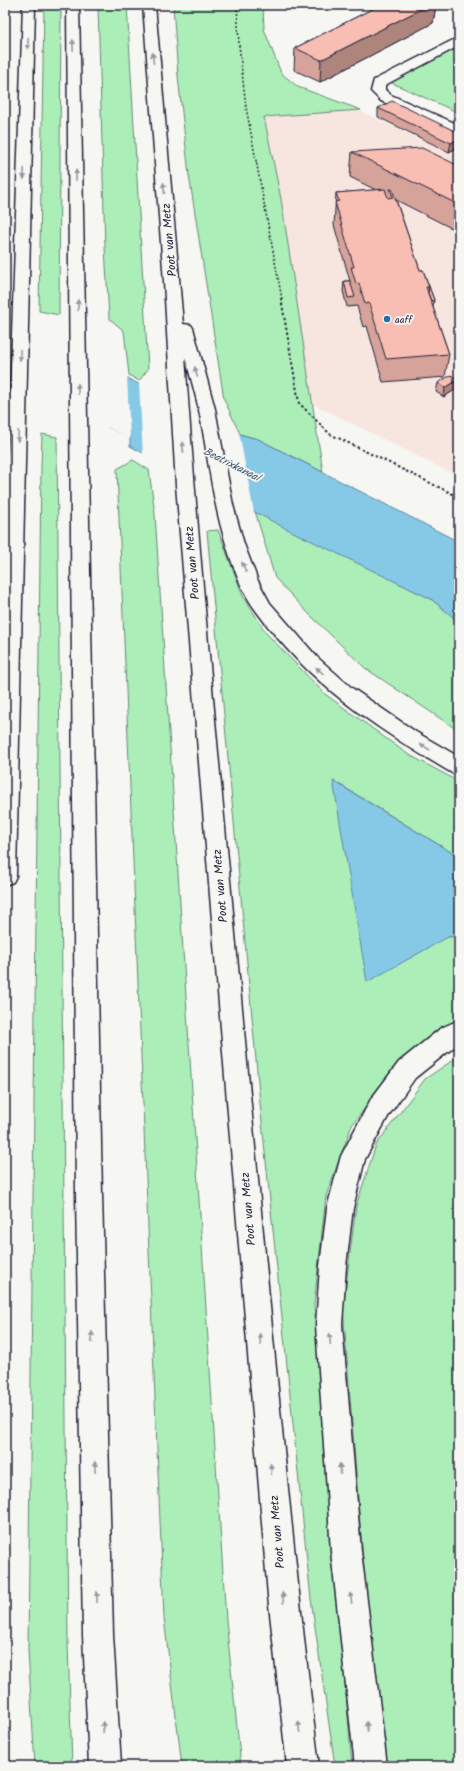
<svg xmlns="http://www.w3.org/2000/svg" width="464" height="1771" font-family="Kalam,sans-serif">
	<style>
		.built { fill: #f7e5df }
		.green { fill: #aceeb8; stroke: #67887a }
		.water { fill: #86c9e7; stroke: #5e86a2 }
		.pier { fill: #f6f6f2 }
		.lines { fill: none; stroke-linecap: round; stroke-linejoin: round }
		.minor-casing { stroke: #22223b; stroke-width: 3 }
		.highway-casing { stroke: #22223b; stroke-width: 3 }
		.path-far1 { stroke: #22223b; stroke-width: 1.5; stroke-dasharray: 2 2; stroke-linecap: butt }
		.path { stroke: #22223b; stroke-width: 2; stroke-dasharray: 2.5 2.5; stroke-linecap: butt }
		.minor { fill: #f6f6f2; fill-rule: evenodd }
		.highway { fill: #f6f6f2; fill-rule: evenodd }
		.wall { fill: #d5a39a; stroke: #22223b }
		.shaded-wall { fill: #ae847d; stroke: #22223b }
		.building { fill: #f8bdb3; stroke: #22223b }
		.oneway { fill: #9797a0 }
		.poi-dot { fill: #1f6fb2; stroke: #f6f6f2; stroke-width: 1.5 }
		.labels { text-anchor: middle; stroke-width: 3.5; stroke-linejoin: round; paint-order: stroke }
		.far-poi-label { font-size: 10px; fill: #22223b; stroke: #f6f6f2; text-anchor: start }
		.far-water-label { font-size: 11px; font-style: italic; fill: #40546f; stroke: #f6f6f2 }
		.street-label { font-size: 12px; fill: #22223b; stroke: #f6f6f2 }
	</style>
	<rect width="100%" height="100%" fill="#f6f6f2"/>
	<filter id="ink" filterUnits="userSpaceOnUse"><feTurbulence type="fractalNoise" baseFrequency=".025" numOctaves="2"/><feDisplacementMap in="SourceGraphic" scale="8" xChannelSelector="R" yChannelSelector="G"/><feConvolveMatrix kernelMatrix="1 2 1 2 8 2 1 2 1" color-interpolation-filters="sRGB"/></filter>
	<g filter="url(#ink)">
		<path class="built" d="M353,108L459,157V477L307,401L236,111Z"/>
		<path class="green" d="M44,5H61L59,315L39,311Z
			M98,5H127L148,369L139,381L129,375L124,331L109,318L105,247Z
			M173,5H263L264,29L281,73L298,87L361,110L264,117L281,199L323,472L258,439L240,434L224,399L189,175L178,76Z
			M459,45V113L390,82Z
			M42,434L57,437L68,1644L72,1766H35L28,1650L41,467Z
			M133,460L149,470L155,514L226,1620L241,1766H182L164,1618L117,469Z
			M255,511L431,599L452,616L459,624V731L365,668L310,615L275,578Z
			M218,530L243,596L266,633L325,694L406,753L459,782V857L334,781L448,937L459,936V1020L403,1059L352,1125L326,1196L314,1305L352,1766H335L311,1599L260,1103L207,531Z
			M459,1056V1766H387L365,1587L343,1308L356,1206L376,1145L425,1079Z"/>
		<path class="water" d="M5,318L46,347H66L235,433L258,439L459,542V624L452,616L431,599L285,528L130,446V438L43,395Z
			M333,781L459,857V936L448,937L367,982Z"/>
		<path class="pier" d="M5,316L47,339L48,345H67L127,376L130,439L107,427L91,428L42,401L41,396H31L5,382Z
			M139,383L239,432L254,513L143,455Z"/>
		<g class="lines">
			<g class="minor-casing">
				<path id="minor" d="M459,37V46L385,85V90L391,95L459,125V134L381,101L371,91L374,80Z"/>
			</g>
			<g class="highway-casing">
				<path id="highway" d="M23,5H35L16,876L13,882L5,885V545Z
					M67,5H79L102,1194L113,1635L121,1766H89L83,1635L76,1194Z
					M143,5H155L183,324L191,325L193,328L215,409L233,505L244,544L258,581L270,603L317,657L352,688L416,732L459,757V775L452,773C376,728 310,685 257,612C242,593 233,567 226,544C212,500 208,455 199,410C195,392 190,375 185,357C200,575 222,792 242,1009C266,1262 288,1514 319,1766H287L268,1596L176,485L164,282Z
					M459,1020V1043L415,1078L389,1115L365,1159L353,1208L346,1266L342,1325L361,1551L387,1766H355L331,1551L316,1325L320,1266L327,1208L341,1156L371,1099L399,1062L441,1028Z"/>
			</g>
			<path class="path-far1" d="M237,5L239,45L246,107L282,299
				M432,7L459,11"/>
			<path class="path" d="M281,298L299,403L330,434L459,497"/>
			<use href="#minor" class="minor"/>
			<use href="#highway" class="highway"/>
		</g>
		<path class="wall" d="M380,5H436L433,23L320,82L294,70L295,48Z
			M378,108L459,133V147L449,152L378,117Z
			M352,152L459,166V232L396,200L420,270H423L434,300L433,307L449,354L445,377L383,382L367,326L363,327L357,306L347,307L343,291L344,281H350L334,225L336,193L376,190L350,177Z
			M438,383L456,389L444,397L436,392Z"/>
		<path class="shaded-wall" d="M429,5H436L433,23L320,82L321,60Z
			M459,138V147L449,152L451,143Z
			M458,380L456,389L444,397L445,388Z"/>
		<path class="building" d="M380,5H429L321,60L295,48Z
			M392,101L459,133V138L451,143L378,108Z
			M422,148L459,166V205L352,152Z
			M385,189L388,198L393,197L390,189H392L420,270H423L429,287H426L449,354L386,359L369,303L365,304L359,283L356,284L351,267H354L335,202L339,201L336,193Z
			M344,281H350L355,297L348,298Z
			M428,284L434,300L431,301L428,293L429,287Z
			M451,375L458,380L445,388L438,383Z"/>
		<defs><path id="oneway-solid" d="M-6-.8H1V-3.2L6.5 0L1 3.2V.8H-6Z"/></defs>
		<g class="oneway">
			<use href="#oneway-solid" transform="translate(28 44) rotate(92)"/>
			<use href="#oneway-solid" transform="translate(73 45) rotate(-91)"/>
			<use href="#oneway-solid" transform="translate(153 58) rotate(-95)"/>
			<use href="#oneway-solid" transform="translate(24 174) rotate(92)"/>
			<use href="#oneway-solid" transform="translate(76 175) rotate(-91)"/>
			<use href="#oneway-solid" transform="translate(164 188) rotate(-95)"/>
			<use href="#oneway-solid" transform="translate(78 305) rotate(-91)"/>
			<use href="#oneway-solid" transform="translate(20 355) rotate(91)"/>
			<use href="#oneway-solid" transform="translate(196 372) rotate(-105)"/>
			<use href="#oneway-solid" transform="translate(78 389) rotate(-90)"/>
			<use href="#oneway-solid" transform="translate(18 436) rotate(92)"/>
			<use href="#oneway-solid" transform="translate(183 447) rotate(-94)"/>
			<use href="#oneway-solid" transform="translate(244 567) rotate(-112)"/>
			<use href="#oneway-solid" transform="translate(320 671) rotate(-138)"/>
			<use href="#oneway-solid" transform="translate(425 747) rotate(-150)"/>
			<use href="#oneway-solid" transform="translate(92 1337) rotate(-91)"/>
			<use href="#oneway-solid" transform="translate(260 1339) rotate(-95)"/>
			<use href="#oneway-solid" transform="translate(330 1339) rotate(-94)"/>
			<use href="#oneway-solid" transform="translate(95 1467) rotate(-91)"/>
			<use href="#oneway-solid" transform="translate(271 1469) rotate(-95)"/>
			<use href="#oneway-solid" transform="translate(340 1469) rotate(-94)"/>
			<use href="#oneway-solid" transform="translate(97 1597) rotate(-91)"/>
			<use href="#oneway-solid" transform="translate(283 1598) rotate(-96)"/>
			<use href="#oneway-solid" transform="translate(351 1598) rotate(-97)"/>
			<use href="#oneway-solid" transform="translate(103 1727) rotate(-93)"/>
			<use href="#oneway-solid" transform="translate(299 1727) rotate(-97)"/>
			<use href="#oneway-solid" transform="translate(367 1727) rotate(-97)"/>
		</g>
	</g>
	<circle class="poi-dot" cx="387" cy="319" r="4"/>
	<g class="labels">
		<g class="far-poi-label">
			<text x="395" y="323">aaff</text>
		</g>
		<g class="far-water-label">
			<text transform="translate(232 464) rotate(27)" y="4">Beatrixkanaal</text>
		</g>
		<g class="street-label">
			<text transform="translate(169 240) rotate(-95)" y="4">Poot van Metz</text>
			<text transform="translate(192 563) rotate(-95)" y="4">Poot van Metz</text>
			<text transform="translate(220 886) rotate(-95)" y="4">Poot van Metz</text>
			<text transform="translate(248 1209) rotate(-95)" y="4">Poot van Metz</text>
			<text transform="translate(277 1532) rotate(-95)" y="4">Poot van Metz</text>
		</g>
	</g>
	<rect width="464" height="1771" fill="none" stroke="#f6f6f2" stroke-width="20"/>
	<rect x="10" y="10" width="444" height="1751" fill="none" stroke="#22223b" stroke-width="1.5" filter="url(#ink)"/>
</svg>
